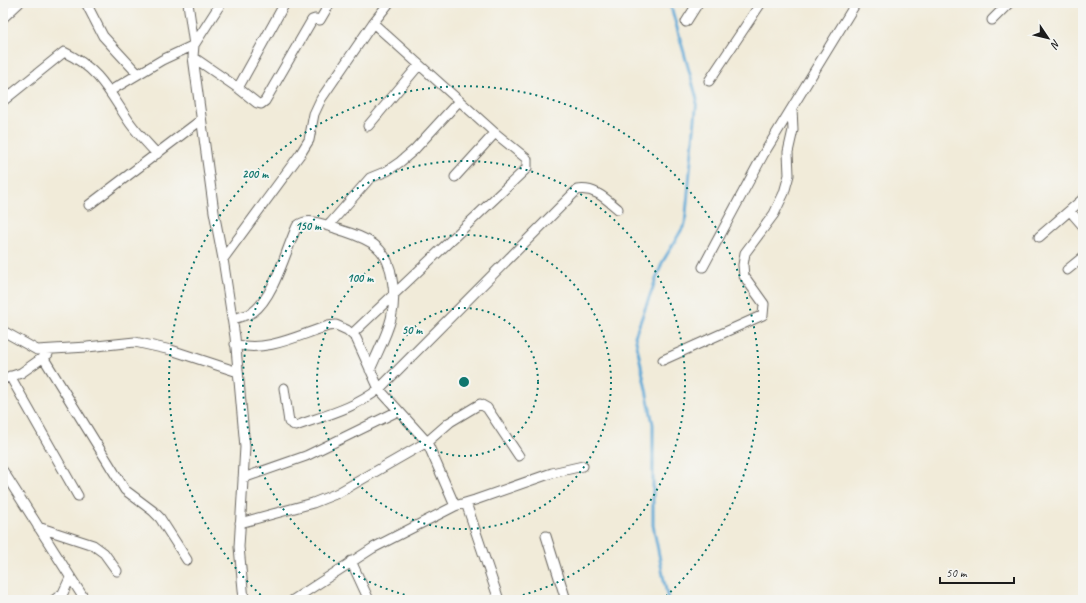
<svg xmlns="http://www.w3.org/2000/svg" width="1086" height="603" font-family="Caveat,sans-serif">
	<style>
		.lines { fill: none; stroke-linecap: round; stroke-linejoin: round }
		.stream { stroke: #5ea8d6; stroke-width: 3 }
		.street-casing { stroke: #67645e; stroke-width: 11 }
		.street { stroke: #fff; stroke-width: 9 }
		.ring { fill: none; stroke: #0f766e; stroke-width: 2; stroke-dasharray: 2 4 }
		.centre { fill: #0f766e; stroke: #f6f6f2; stroke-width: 2 }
		.ring-label { font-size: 12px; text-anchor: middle; font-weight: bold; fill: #0f766e; stroke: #f6f6f2; stroke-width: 4; stroke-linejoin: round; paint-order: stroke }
	</style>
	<rect width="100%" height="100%" fill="#f6f6f2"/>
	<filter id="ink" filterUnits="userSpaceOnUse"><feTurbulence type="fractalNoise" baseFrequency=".025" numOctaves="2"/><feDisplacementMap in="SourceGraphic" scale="8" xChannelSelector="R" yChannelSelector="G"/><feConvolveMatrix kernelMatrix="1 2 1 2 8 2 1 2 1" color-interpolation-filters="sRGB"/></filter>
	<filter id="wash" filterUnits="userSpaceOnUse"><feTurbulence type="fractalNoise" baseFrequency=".012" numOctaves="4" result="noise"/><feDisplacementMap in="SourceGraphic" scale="16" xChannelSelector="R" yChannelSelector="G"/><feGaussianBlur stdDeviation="0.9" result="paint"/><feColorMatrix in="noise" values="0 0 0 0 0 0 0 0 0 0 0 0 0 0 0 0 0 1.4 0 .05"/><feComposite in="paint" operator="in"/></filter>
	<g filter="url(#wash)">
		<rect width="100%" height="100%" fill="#f1ebd9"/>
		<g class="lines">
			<path class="stream" d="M668,600L653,525V424L635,336L662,263L685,224L697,99L670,3"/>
		</g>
	</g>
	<g filter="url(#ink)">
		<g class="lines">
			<g class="street-casing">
				<path id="street" d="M86,3L103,36L138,74
					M188,3L194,45L193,57L214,212L223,259L235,337L245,447L239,547L244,600
					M3,18L19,3
					M992,20L1009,3
					M686,22L698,3
					M193,57L238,88L285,3
					M709,81L761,3
					M238,88L257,103L261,104L265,101L312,20L315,19L320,20L330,3
					M110,91L162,60L194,45L221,3
					M3,101L64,52C100,69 109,92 130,123C138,134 148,144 157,154
					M368,126L419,65
					M455,177L495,133
					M89,205L201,120
					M1070,211L1083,226
					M328,226L370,178L387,171L400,162L414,150L459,101
					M1039,237L1083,199
					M223,259L301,153L309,140L314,114L321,99L373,23L389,3
					M703,267L763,155L856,3
					M1067,270L1083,257
					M232,319C239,317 247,316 253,312C274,297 286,250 297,226C308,217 322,224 335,228C348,233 366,237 377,247C386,255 391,268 392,279C399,316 384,337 370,370
					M3,331L37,350L87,347L135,342L171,350L238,372
					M352,334L527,168V159L495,133L373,23
					M235,344C266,353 299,335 328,326L336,325L347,330L356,338L379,389L427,442L455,506
					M43,357L125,490L153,511L160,518L187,560
					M663,360L763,315L764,304L744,276L743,265L745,253L774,214L784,193L789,175L788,152L793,130L792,108
					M10,376L78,496
					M3,379L21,373L48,354
					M284,388L289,422L296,426C326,415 353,409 379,389L577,190C594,187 605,198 618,209
					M3,471L85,600
					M243,478L306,456L398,411
					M466,503L499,600
					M240,523L313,503L338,493L427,442L450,422L480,404L487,408L519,456
					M38,527L93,545L104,553L117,571
					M546,536L566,600
					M351,561L369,600
					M54,600L63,593L70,578
					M293,600L373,548L455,506L475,500L552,473L583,466"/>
			</g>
			<use href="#street" class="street"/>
		</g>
	</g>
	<g class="ring">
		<circle cx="464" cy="382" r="74"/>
		<circle cx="464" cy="382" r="147"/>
		<path d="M428 600A221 221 0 1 1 500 600"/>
		<path d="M265 599A295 295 0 1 1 663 599"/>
	</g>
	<circle cx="464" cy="382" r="6" class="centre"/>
	<g class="ring-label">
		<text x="255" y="178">200 m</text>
		<text x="308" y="230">150 m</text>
		<text x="360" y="282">100 m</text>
		<text x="412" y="334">50 m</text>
	</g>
	<rect width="1086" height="603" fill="none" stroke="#f6f6f2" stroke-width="16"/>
	<g transform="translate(1048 38) rotate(125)" stroke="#f6f6f2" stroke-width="3" paint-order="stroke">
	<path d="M0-3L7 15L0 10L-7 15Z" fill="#1c1c1c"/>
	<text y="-6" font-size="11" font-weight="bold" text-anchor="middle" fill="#1c1c1c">N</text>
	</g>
	<path d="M940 577v6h74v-6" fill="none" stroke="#1c1c1c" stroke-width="2"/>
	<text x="946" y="577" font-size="12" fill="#1c1c1c" stroke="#f6f6f2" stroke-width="3" paint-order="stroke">50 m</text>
</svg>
